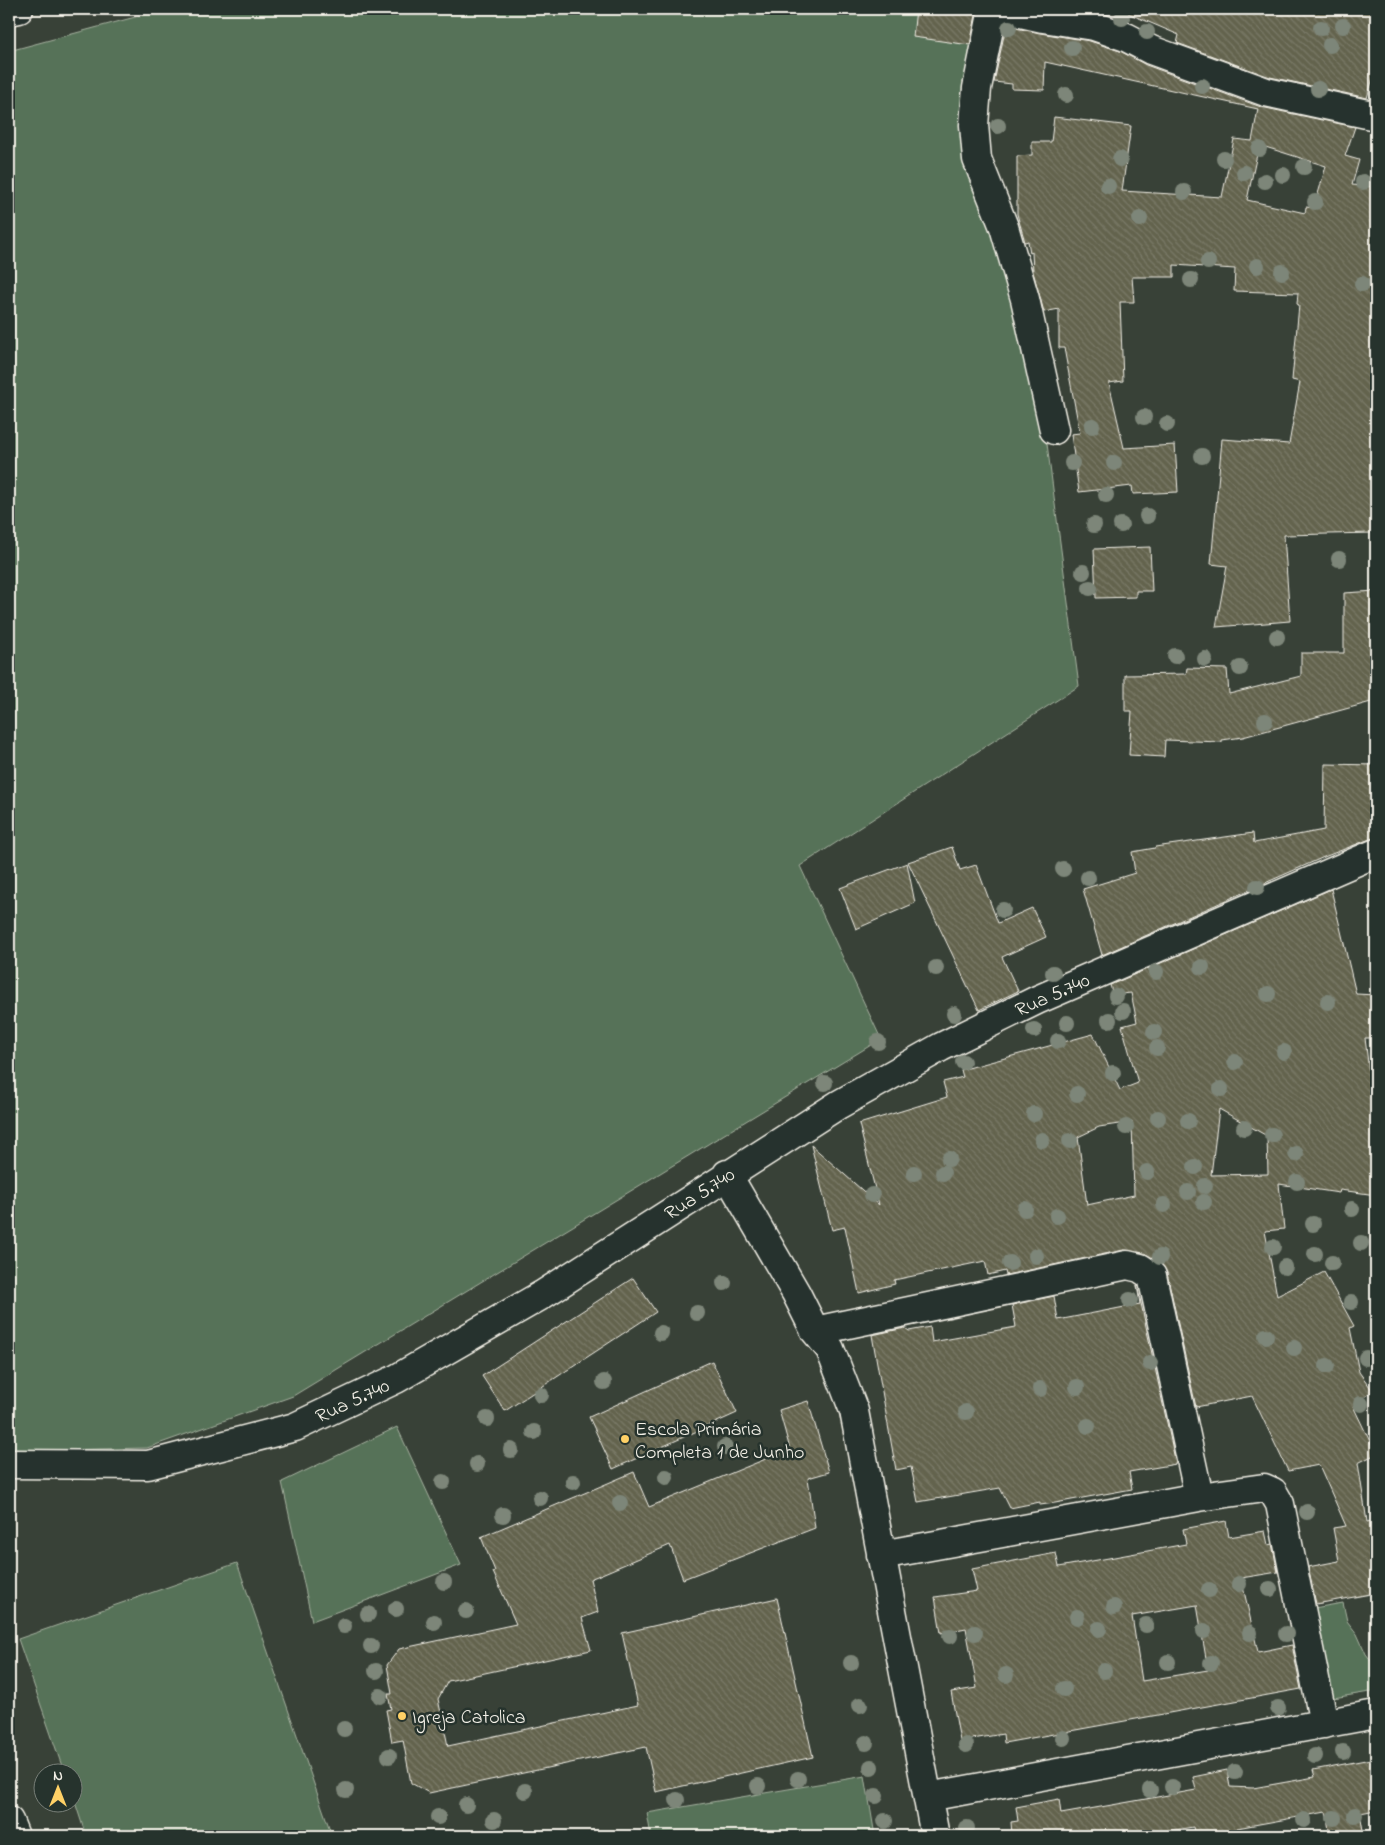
<svg xmlns="http://www.w3.org/2000/svg" width="1385" height="1845" font-family="'Indie Flower',sans-serif">
	<style>
		.green { fill: #577259; stroke: #a6b2a0 }
		.building { fill: url(#building-back-hatch); stroke: #f4f1e8; fill-rule: evenodd }
		.lines { fill: none; stroke-linecap: round; stroke-linejoin: round }
		.street-casing { stroke: #f4f1e8; stroke-width: 31 }
		.primary-casing { stroke: #f4f1e8; stroke-width: 31 }
		.highway-casing { stroke: #f4f1e8; stroke-width: 31 }
		.street { stroke: #26332d; stroke-width: 28 }
		.primary { stroke: #26332d; stroke-width: 28 }
		.highway { stroke: #26332d; stroke-width: 28 }
		.tree { fill: #7d8679 }
		.poi-dot { fill: #ffd166; stroke: #26332d; stroke-width: 2 }
		.labels { text-anchor: middle; stroke-width: 5; stroke-linejoin: round; paint-order: stroke }
		.street-label { font-size: 20px; fill: #f4f1e8; stroke: #26332d }
		.poi-label { font-size: 20px; fill: #f4f1e8; stroke: #26332d; text-anchor: start }
	</style>
	<defs>
		<pattern id="building-back-hatch" width="6" height="6" patternUnits="userSpaceOnUse" patternTransform="scale(1.25)"><rect width="6" height="6" fill="#63634e"/><path d="M-1 5l2 2M0 0l6 6M5-1l2 2" fill="none" stroke="#7a7a68"/></pattern>
	</defs>
	<rect width="100%" height="100%" fill="#384137"/>
	<filter id="ink" filterUnits="userSpaceOnUse"><feTurbulence type="fractalNoise" baseFrequency=".02" numOctaves="2"/><feDisplacementMap in="SourceGraphic" scale="10" xChannelSelector="R" yChannelSelector="G"/><feConvolveMatrix kernelMatrix="1 2 1 2 8 2 1 2 1" color-interpolation-filters="sRGB"/></filter>
	<g filter="url(#ink)">
		<path class="green" d="M165,9H986L971,89L1039,383L1079,686L800,866L881,1039L293,1396L147,1448L9,1451V51Z
			M397,1427L461,1565L312,1621L282,1482Z
			M237,1563L330,1830L313,1836H86L73,1796L72,1772H64L18,1639Z
			M1343,1603L1347,1621L1357,1634L1366,1654L1376,1667V1691L1327,1699L1308,1609Z
			M865,1776L875,1836H651L647,1813Z"/>
		<path class="building" d="M916,9L977,10L970,45L913,37Z
			M1118,9H1376V68L1367,98L1270,77L1177,43L1179,35Z
			M1006,26L1040,33L1090,41L1120,51L1146,65L1261,107L1355,127L1345,156L1359,160L1352,185L1376,187L1371,223H1376V458H1374L1373,533L1284,535L1290,621L1216,627L1227,566L1211,564L1222,439L1289,444L1300,382L1292,380L1299,305L1297,304L1298,293L1234,291L1235,269L1174,265V277H1132L1134,302H1120L1123,381L1109,383L1124,448L1175,445L1178,492L1133,494L1132,486L1079,492L1071,434L1080,433L1064,348H1059V309L1044,312L1033,272L1032,252L1030,253L1028,241L1025,242L1017,214V156L1032,155V142H1051L1054,117L1131,126L1122,191L1222,197L1234,139L1252,141L1258,109L1045,62L1044,90L1012,89V84L994,82ZM1259,145L1326,166L1314,208L1306,207L1305,213L1247,200Z
			M1150,547L1152,591H1136V597L1096,598L1094,549Z
			M1376,591V682L1371,681V702L1243,737L1222,740V742L1165,740L1164,757L1129,755L1132,711H1125V675L1186,674L1187,668L1227,669L1229,694L1301,676V653H1344V593Z
			M1325,764L1375,765L1370,802H1376V838L1370,839L1324,857L1102,955L1083,889L1135,873L1132,852L1155,848V847L1253,833L1254,843L1324,830Z
			M952,847L960,870L976,865L998,923L1032,908L1046,937L1002,957L1018,991L979,1010L908,862Z
			M907,863L915,903L856,929L840,888Z
			M1331,889L1356,994L1376,995V1038H1365L1376,1130V1195L1340,1190L1339,1193L1279,1184L1284,1229L1265,1231L1277,1296L1324,1272L1354,1326L1350,1328L1359,1372L1373,1391L1353,1406L1376,1454L1358,1463L1367,1522L1376,1520V1593L1316,1604L1308,1567L1339,1561L1333,1528L1346,1526L1319,1465L1288,1471L1252,1396L1196,1407L1167,1273L1161,1263L1144,1253L1124,1250L1006,1275L1005,1271L988,1275L985,1261L894,1280L895,1284L859,1293L845,1227L832,1230L811,1145L879,1205L859,1124L947,1097L943,1082L963,1077L961,1070L1093,1034L1120,1090L1138,1083L1122,1026L1137,1022L1131,993L1113,995L1110,985ZM1219,1109L1267,1136L1268,1174L1211,1175ZM1132,1122L1134,1195L1087,1205L1078,1137L1099,1127Z
			M633,1278L656,1312L505,1411L482,1376Z
			M1137,1285L1176,1464L1129,1472L1132,1489L1055,1503L1040,1505V1502L1010,1508L1000,1488L918,1502L911,1467L896,1470L872,1335L905,1328L909,1331L930,1327L932,1342L1016,1327L1012,1305L1054,1296L1058,1320L1140,1304Z
			M712,1361L737,1413L613,1469L589,1417Z
			M808,1401L829,1472L808,1478L815,1528L683,1579L670,1545L590,1579L598,1612L582,1618L591,1650L448,1681L438,1699L448,1746L638,1705L622,1633L777,1598L813,1757L656,1792L646,1747L429,1793L411,1783L403,1740L392,1742L386,1710L391,1709L388,1694H392L387,1665L399,1649L516,1624L493,1572L495,1571L481,1537L634,1472L649,1507L790,1449L779,1410Z
			M1226,1521L1229,1537L1265,1531L1268,1545L1272,1544L1278,1572L1241,1578L1258,1652L1292,1645L1301,1689L1004,1743L1003,1734L960,1741L951,1692L977,1688L966,1628L941,1633L935,1597L977,1591L972,1569L1056,1553L1059,1567L1186,1544L1183,1529ZM1197,1605L1208,1670L1142,1681L1132,1616Z
			M1376,1758V1810L1360,1813L1364,1836H1330L1326,1812L1237,1828L1238,1836H1195L1193,1827L1140,1836H1012L1011,1822L1018,1821L1016,1807L1059,1799L1061,1814L1146,1799L1196,1790L1193,1777L1227,1770L1230,1787L1253,1788L1315,1777L1313,1770Z"/>
		<g class="lines">
			<g class="street-casing">
				<path id="street" d="M993,9L977,88L974,125L977,159L1004,227L1025,299L1054,430
					M1003,9L1043,18L1094,26L1126,37L1151,50L1266,92L1376,116
					M727,1174L796,1293L815,1331L830,1349L854,1411L935,1836
					M815,1331L1127,1265L1140,1268L1152,1276L1199,1497
					M9,1464L148,1465L295,1427L396,1379L542,1295L838,1105L941,1047L1037,1000L1376,853
					M881,1555L1199,1497L1264,1488L1273,1492L1280,1504L1324,1724
					M928,1797L1376,1714"/>
			</g>
			<g class="primary-casing">
				<path id="primary" d="M9,11L19,9"/>
			</g>
			<g class="highway-casing">
				<path id="highway" d="M9,1821L15,1836"/>
			</g>
			<use href="#street" class="street"/>
			<use href="#primary" class="primary"/>
			<use href="#highway" class="highway"/>
		</g>
		<g class="tree">
			<circle cx="1122" cy="18" r="8"/>
			<circle cx="1343" cy="26" r="8"/>
			<circle cx="1009" cy="28" r="8"/>
			<circle cx="1321" cy="28" r="8"/>
			<circle cx="1147" cy="32" r="8"/>
			<circle cx="1330" cy="45" r="8"/>
			<circle cx="1072" cy="48" r="8"/>
			<circle cx="1202" cy="86" r="8"/>
			<circle cx="1318" cy="89" r="8"/>
			<circle cx="1066" cy="95" r="8"/>
			<circle cx="998" cy="126" r="8"/>
			<circle cx="1259" cy="149" r="8"/>
			<circle cx="1120" cy="159" r="8"/>
			<circle cx="1224" cy="159" r="8"/>
			<circle cx="1304" cy="167" r="8"/>
			<circle cx="1244" cy="173" r="8"/>
			<circle cx="1283" cy="175" r="8"/>
			<circle cx="1265" cy="181" r="8"/>
			<circle cx="1363" cy="182" r="8"/>
			<circle cx="1108" cy="186" r="8"/>
			<circle cx="1184" cy="192" r="8"/>
			<circle cx="1315" cy="202" r="8"/>
			<circle cx="1140" cy="219" r="8"/>
			<circle cx="1208" cy="262" r="8"/>
			<circle cx="1257" cy="266" r="8"/>
			<circle cx="1282" cy="272" r="8"/>
			<circle cx="1191" cy="280" r="8"/>
			<circle cx="1362" cy="284" r="8"/>
			<circle cx="1144" cy="417" r="8"/>
			<circle cx="1167" cy="424" r="8"/>
			<circle cx="1092" cy="426" r="8"/>
			<circle cx="1202" cy="456" r="8"/>
			<circle cx="1072" cy="463" r="8"/>
			<circle cx="1114" cy="463" r="8"/>
			<circle cx="1106" cy="495" r="8"/>
			<circle cx="1147" cy="516" r="8"/>
			<circle cx="1094" cy="525" r="8"/>
			<circle cx="1121" cy="525" r="8"/>
			<circle cx="1339" cy="559" r="8"/>
			<circle cx="1083" cy="572" r="8"/>
			<circle cx="1090" cy="588" r="8"/>
			<circle cx="1277" cy="637" r="8"/>
			<circle cx="1175" cy="656" r="8"/>
			<circle cx="1205" cy="659" r="8"/>
			<circle cx="1240" cy="668" r="8"/>
			<circle cx="1265" cy="721" r="8"/>
			<circle cx="1063" cy="869" r="8"/>
			<circle cx="1088" cy="878" r="8"/>
			<circle cx="1257" cy="887" r="8"/>
			<circle cx="1003" cy="910" r="8"/>
			<circle cx="1202" cy="967" r="8"/>
			<circle cx="936" cy="968" r="8"/>
			<circle cx="1156" cy="972" r="8"/>
			<circle cx="1053" cy="973" r="8"/>
			<circle cx="1268" cy="994" r="8"/>
			<circle cx="1116" cy="996" r="8"/>
			<circle cx="1328" cy="1002" r="8"/>
			<circle cx="1123" cy="1011" r="8"/>
			<circle cx="954" cy="1014" r="8"/>
			<circle cx="1109" cy="1020" r="8"/>
			<circle cx="1067" cy="1023" r="8"/>
			<circle cx="1034" cy="1030" r="8"/>
			<circle cx="1154" cy="1032" r="8"/>
			<circle cx="1058" cy="1041" r="8"/>
			<circle cx="878" cy="1042" r="8"/>
			<circle cx="1157" cy="1048" r="8"/>
			<circle cx="1284" cy="1052" r="8"/>
			<circle cx="963" cy="1062" r="8"/>
			<circle cx="1235" cy="1062" r="8"/>
			<circle cx="1113" cy="1073" r="8"/>
			<circle cx="825" cy="1083" r="8"/>
			<circle cx="1221" cy="1089" r="8"/>
			<circle cx="1077" cy="1094" r="8"/>
			<circle cx="1034" cy="1114" r="8"/>
			<circle cx="1158" cy="1118" r="8"/>
			<circle cx="1188" cy="1121" r="8"/>
			<circle cx="1126" cy="1127" r="8"/>
			<circle cx="1244" cy="1128" r="8"/>
			<circle cx="1272" cy="1135" r="8"/>
			<circle cx="1042" cy="1140" r="8"/>
			<circle cx="1070" cy="1141" r="8"/>
			<circle cx="1296" cy="1154" r="8"/>
			<circle cx="949" cy="1159" r="8"/>
			<circle cx="1195" cy="1167" r="8"/>
			<circle cx="1147" cy="1172" r="8"/>
			<circle cx="914" cy="1173" r="8"/>
			<circle cx="943" cy="1173" r="8"/>
			<circle cx="1297" cy="1182" r="8"/>
			<circle cx="1205" cy="1186" r="8"/>
			<circle cx="1188" cy="1192" r="8"/>
			<circle cx="872" cy="1195" r="8"/>
			<circle cx="1204" cy="1202" r="8"/>
			<circle cx="1164" cy="1205" r="8"/>
			<circle cx="1025" cy="1209" r="8"/>
			<circle cx="1352" cy="1209" r="8"/>
			<circle cx="1057" cy="1216" r="8"/>
			<circle cx="1313" cy="1224" r="8"/>
			<circle cx="1361" cy="1243" r="8"/>
			<circle cx="1273" cy="1247" r="8"/>
			<circle cx="1315" cy="1254" r="8"/>
			<circle cx="1036" cy="1256" r="8"/>
			<circle cx="1160" cy="1257" r="8"/>
			<circle cx="1010" cy="1263" r="8"/>
			<circle cx="1332" cy="1263" r="8"/>
			<circle cx="1285" cy="1267" r="8"/>
			<circle cx="724" cy="1283" r="8"/>
			<circle cx="1130" cy="1300" r="8"/>
			<circle cx="1351" cy="1302" r="8"/>
			<circle cx="697" cy="1313" r="8"/>
			<circle cx="661" cy="1333" r="8"/>
			<circle cx="1266" cy="1336" r="8"/>
			<circle cx="1294" cy="1348" r="8"/>
			<circle cx="1366" cy="1358" r="8"/>
			<circle cx="1150" cy="1363" r="8"/>
			<circle cx="1327" cy="1366" r="8"/>
			<circle cx="604" cy="1382" r="8"/>
			<circle cx="1077" cy="1387" r="8"/>
			<circle cx="1040" cy="1389" r="8"/>
			<circle cx="541" cy="1395" r="8"/>
			<circle cx="1361" cy="1404" r="8"/>
			<circle cx="966" cy="1412" r="8"/>
			<circle cx="487" cy="1419" r="8"/>
			<circle cx="1088" cy="1426" r="8"/>
			<circle cx="534" cy="1432" r="8"/>
			<circle cx="725" cy="1447" r="8"/>
			<circle cx="511" cy="1450" r="8"/>
			<circle cx="477" cy="1464" r="8"/>
			<circle cx="666" cy="1477" r="8"/>
			<circle cx="443" cy="1482" r="8"/>
			<circle cx="573" cy="1482" r="8"/>
			<circle cx="540" cy="1498" r="8"/>
			<circle cx="620" cy="1503" r="8"/>
			<circle cx="1307" cy="1512" r="8"/>
			<circle cx="503" cy="1515" r="8"/>
			<circle cx="444" cy="1582" r="8"/>
			<circle cx="1239" cy="1584" r="8"/>
			<circle cx="1270" cy="1589" r="8"/>
			<circle cx="1209" cy="1590" r="8"/>
			<circle cx="1114" cy="1607" r="8"/>
			<circle cx="396" cy="1609" r="8"/>
			<circle cx="466" cy="1611" r="8"/>
			<circle cx="368" cy="1614" r="8"/>
			<circle cx="1077" cy="1617" r="8"/>
			<circle cx="434" cy="1622" r="8"/>
			<circle cx="1146" cy="1625" r="8"/>
			<circle cx="344" cy="1626" r="8"/>
			<circle cx="1099" cy="1629" r="8"/>
			<circle cx="1204" cy="1631" r="8"/>
			<circle cx="975" cy="1633" r="8"/>
			<circle cx="1250" cy="1633" r="8"/>
			<circle cx="1286" cy="1634" r="8"/>
			<circle cx="950" cy="1636" r="8"/>
			<circle cx="371" cy="1646" r="8"/>
			<circle cx="1168" cy="1662" r="8"/>
			<circle cx="851" cy="1663" r="8"/>
			<circle cx="1211" cy="1663" r="8"/>
			<circle cx="376" cy="1671" r="8"/>
			<circle cx="1104" cy="1671" r="8"/>
			<circle cx="1006" cy="1675" r="8"/>
			<circle cx="1064" cy="1689" r="8"/>
			<circle cx="380" cy="1696" r="8"/>
			<circle cx="860" cy="1705" r="8"/>
			<circle cx="1278" cy="1708" r="8"/>
			<circle cx="344" cy="1729" r="8"/>
			<circle cx="1063" cy="1738" r="8"/>
			<circle cx="866" cy="1743" r="8"/>
			<circle cx="966" cy="1745" r="8"/>
			<circle cx="1343" cy="1752" r="8"/>
			<circle cx="389" cy="1756" r="8"/>
			<circle cx="1315" cy="1756" r="8"/>
			<circle cx="871" cy="1767" r="8"/>
			<circle cx="1235" cy="1772" r="8"/>
			<circle cx="798" cy="1779" r="8"/>
			<circle cx="758" cy="1786" r="8"/>
			<circle cx="1172" cy="1787" r="8"/>
			<circle cx="346" cy="1790" r="8"/>
			<circle cx="1150" cy="1790" r="8"/>
			<circle cx="525" cy="1791" r="8"/>
			<circle cx="876" cy="1796" r="8"/>
			<circle cx="677" cy="1800" r="8"/>
			<circle cx="466" cy="1805" r="8"/>
			<circle cx="1355" cy="1815" r="8"/>
			<circle cx="438" cy="1817" r="8"/>
			<circle cx="1334" cy="1818" r="8"/>
			<circle cx="494" cy="1820" r="8"/>
			<circle cx="1304" cy="1820" r="8"/>
			<circle cx="885" cy="1821" r="8"/>
			<circle cx="967" cy="1828" r="8"/>
		</g>
	</g>
	<g class="poi-dot">
		<circle cx="625" cy="1439" r="5"/>
		<circle cx="402" cy="1716" r="5"/>
	</g>
	<g class="labels">
		<g class="street-label">
			<text transform="translate(1052 994) rotate(-24)" y="7">Rua 5.740</text>
			<text transform="translate(699 1193) rotate(-33)" y="7">Rua 5.740</text>
			<text transform="translate(352 1400) rotate(-25)" y="7">Rua 5.740</text>
		</g>
		<g class="poi-label">
			<text x="635" y="1435">Escola Primária<tspan x="635" dy="23">Completa 1 de Junho</tspan></text>
			<text x="412" y="1723">Igreja Catolica</text>
		</g>
	</g>
	<rect width="1385" height="1845" fill="none" stroke="#26332d" stroke-width="30"/>
	<rect x="15" y="15" width="1355" height="1815" fill="none" stroke="#f4f1e8" stroke-width="2" filter="url(#ink)"/>
	<g transform="translate(58 1788)"><circle r="24" fill="#26332d" stroke="#787f78"/>
	<path d="M0-4L9 19L0 12L-9 19Z" fill="#ffd166"/>
	<text y="-8" font-size="14" font-weight="bold" text-anchor="middle" fill="#f4f1e8">N</text>
	</g>
</svg>
